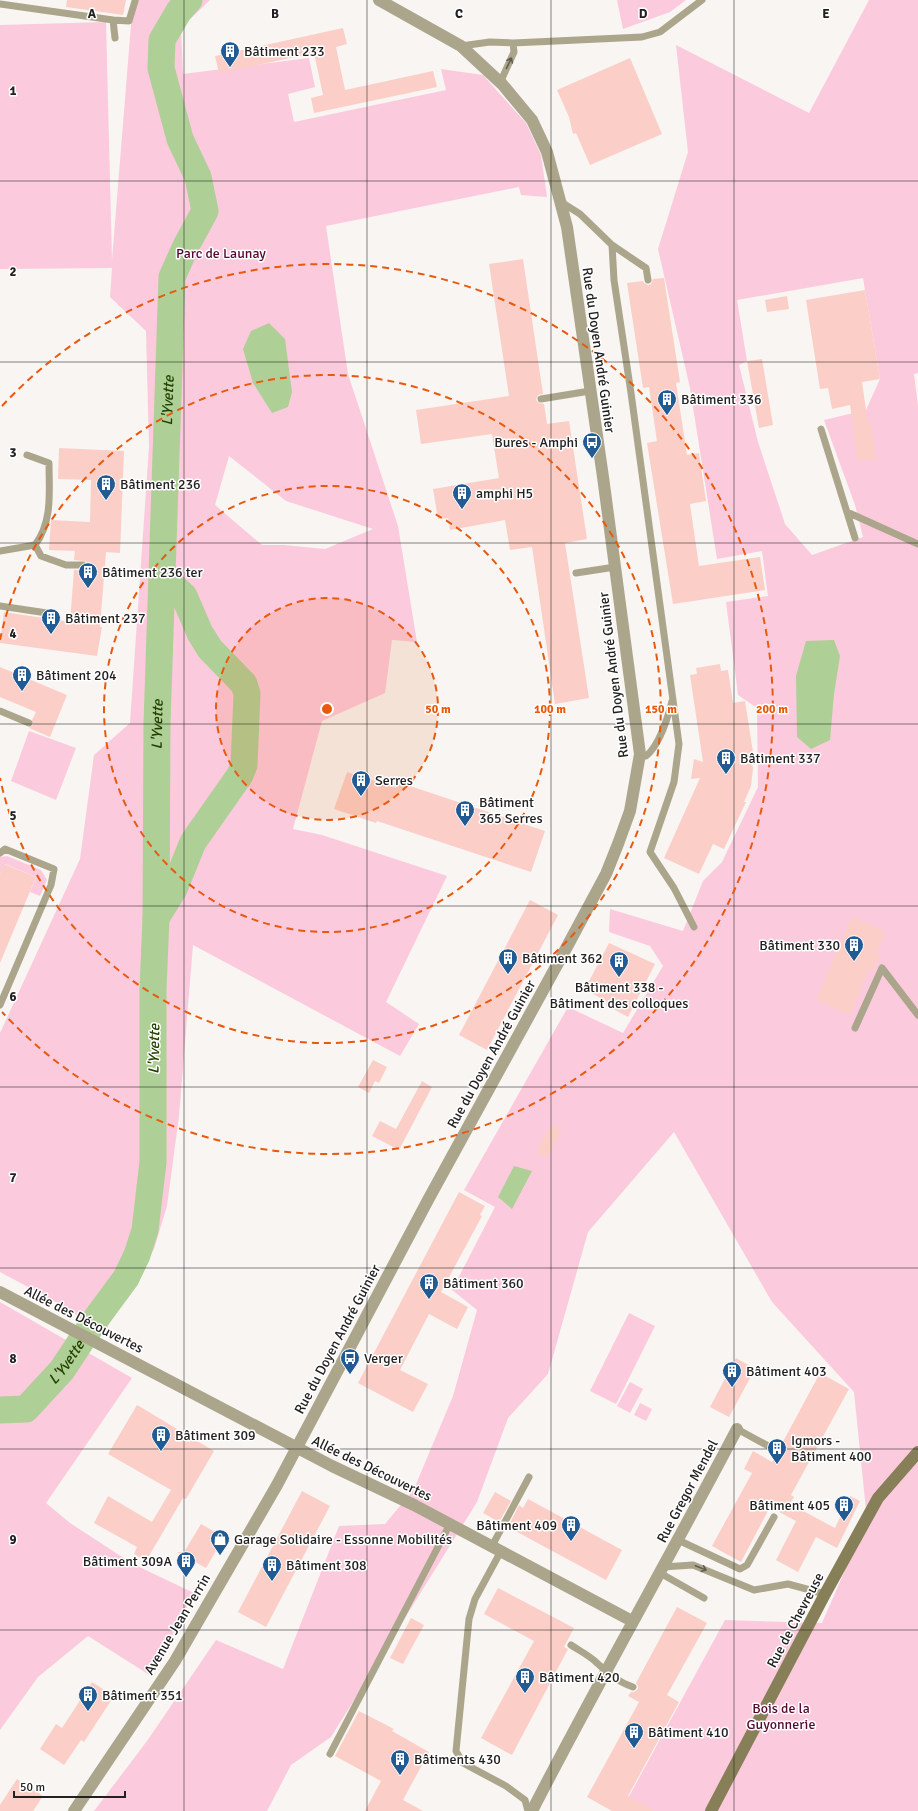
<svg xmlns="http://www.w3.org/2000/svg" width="918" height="1811" font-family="Signika,sans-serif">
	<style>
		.green { fill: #fccadd; fill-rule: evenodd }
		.water { fill: #aecf96 }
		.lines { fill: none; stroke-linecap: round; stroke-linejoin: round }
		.river { stroke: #aecf96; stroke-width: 27 }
		.building { fill: #fbcfc7 }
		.lane { stroke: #aba68b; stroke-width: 7 }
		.street { stroke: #aba68b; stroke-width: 12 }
		.secondary { stroke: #877f57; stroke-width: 12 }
		.oneway { stroke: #605d50 }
		.grid { fill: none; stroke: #222120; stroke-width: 1; stroke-opacity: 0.55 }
		.ring { fill: none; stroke: #e8590c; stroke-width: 2; stroke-dasharray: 7 5 }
		.labels { text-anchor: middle; stroke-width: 3; stroke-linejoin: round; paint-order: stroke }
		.poi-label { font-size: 14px; fill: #222120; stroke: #fff; text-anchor: start }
		.park-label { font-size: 14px; fill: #560732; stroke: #fff }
		.street-label { font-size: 14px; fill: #222120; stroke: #fff }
		.water-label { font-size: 15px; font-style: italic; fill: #234001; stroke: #fff }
		.grid-label { font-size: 13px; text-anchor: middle; font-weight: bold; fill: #222120; stroke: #fff; stroke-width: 3; stroke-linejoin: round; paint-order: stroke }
		.centre { fill: #e8590c; stroke: #fff; stroke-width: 2 }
		.ring-label { font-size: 12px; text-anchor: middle; font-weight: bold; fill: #e8590c; stroke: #fff; stroke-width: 3; stroke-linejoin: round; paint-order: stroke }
	</style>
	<rect width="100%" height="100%" fill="#f8f5f3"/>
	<path class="green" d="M133,0H210L181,28L183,74L309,58L315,87L288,94L294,122L446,90L441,69L483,75L526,123L541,155L547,197L521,195L519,187L326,226L348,374L398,526L417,642L392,640L385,693L322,721L293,829L322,835L447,876L386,1002L419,1024L400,1056L193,945L179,1116L167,1206L154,1249L109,1324L105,1333L54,1301L0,1272V1033L80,859L94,755L130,723L149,447L146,331L110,297L112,268L0,269V25L106,22L112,260ZM229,456L286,501L373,529L325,549L284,545H262L215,505Z
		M617,0H686L670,12L623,29Z
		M869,0H918V373L914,374L918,406V1811H621L725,1620L822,1623L867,1520L854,1392L772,1302L674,1132L588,1232L548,1374L508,1418L477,1502L331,1737L291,1765L267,1811H94L147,1741L216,1640L283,1669L339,1526L385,1524L414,1489L453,1396L477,1310L452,1290L495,1207L464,1190L568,1007L623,1033L663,966L650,946L609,932L610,909L683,931L703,881L722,862L758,787L757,708L738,695L726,602L768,596L762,551L717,559L690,388L658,249L688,152L676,45L809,113ZM863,278L880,379L866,410L824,420L855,505L863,537L812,555L785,524L758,442L739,365L747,361L737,300Z
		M29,731L76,748L56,800L11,781Z
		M7,856L41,870L47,880L40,896L30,892L36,877L5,864L0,874V857Z
		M0,1302L132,1378L46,1503L70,1523L133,1564L194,1593L151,1676L88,1636L38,1677L0,1730Z
		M629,1313L655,1326L616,1404L590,1391Z
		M630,1382L643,1389L630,1413L617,1406Z
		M640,1403L652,1409L646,1421L634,1415Z"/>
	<path class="water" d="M269,323L285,339L292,392L288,407L272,413L253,383L243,349L251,331Z
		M834,640L840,656L834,694L830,740L811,749L797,737L796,676L806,641Z
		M514,1166L532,1171L512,1209L498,1197Z"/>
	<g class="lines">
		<g class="river">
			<path d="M156,918L174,889L193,842L240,775L244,765L247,694L244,684L210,649L200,633L184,596L163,577"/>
			<path id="s1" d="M0,1410L26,1409L62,1370L95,1320L126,1278L137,1255L145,1230L153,1162V989L156,918L157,723L172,277L186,246L205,211L198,177L180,139L161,68L162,40L179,11L189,0"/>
		</g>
	</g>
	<path class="building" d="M67,0H126L123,15L66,7Z
		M343,28L347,44L336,47L345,90L433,71L437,87L314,113L311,98L323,95L314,53L219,73L215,56Z
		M630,58L662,134L590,165L576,133L573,134L569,117L557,90Z
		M523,259L543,394L538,395L536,400L539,403L544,404L547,424L569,421L587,539L565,543L589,698L555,704L532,547L510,550L505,520L450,530L448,518L438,519L433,489L499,478L492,434L421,444L416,410L509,396L489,264Z
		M664,278L680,382L676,383L687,455L699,453L706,501L690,504L699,566L760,557L765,590L673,604L647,443L657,441L649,387L643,388L627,283L643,281L644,283L648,285L651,284L653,279Z
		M865,290L880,379L862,382L868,423L871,422L876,459L858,461L850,405L832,409L828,388L820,389L806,300Z
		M787,296L789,309L767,312L765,300Z
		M762,359L773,425L759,428L747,361Z
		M59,448L124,451L120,553L106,552L100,627H102L97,656L0,643L4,612L70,622L74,570H83L87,567V563L85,561L74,560L75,551L49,550L51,520L90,522L91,480L58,479Z
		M720,664L721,671L728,670L733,703L745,701L753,752H751L753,769L751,786L744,802H746L724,849L713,844L699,874L664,858L700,778L691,779L694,759L703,762L690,675L697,674L696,668Z
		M0,667L67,695L50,737L29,728L33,725L32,720L36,712L0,697Z
		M347,772L396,788L398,782L545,831L531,872L377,821L376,823L334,809Z
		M4,864L36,877L0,963V874Z
		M530,900L558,915L487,1050L459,1035Z
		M852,917L886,932L876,954L880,955L873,971L869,969L850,1015L816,1000Z
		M609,943L655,964L628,1017L606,1005L607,1002L585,989Z
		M373,1060L387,1067L379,1083L375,1081L369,1093L358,1087Z
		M422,1081L432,1087L399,1150L372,1136L380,1121L396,1129Z
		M551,1124L562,1130L547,1158L536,1152Z
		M459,1192L485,1206L480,1215L482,1216L441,1292L468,1307L457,1329L429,1314L400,1370L428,1384L413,1412L358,1383Z
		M736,1358L755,1369L729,1417L710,1407Z
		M820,1373L849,1389L791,1495L794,1497L790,1504L835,1528L850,1496L860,1501L837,1548L816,1537L798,1572L776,1560L796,1521L770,1507L741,1562L712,1546L752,1473L744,1469L753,1451L772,1462Z
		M137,1405L214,1451L186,1499L183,1498L146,1561L134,1554L137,1547L94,1523L108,1496L152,1522L171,1490L108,1454Z
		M302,1491L330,1506L266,1627L238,1612Z
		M495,1492L511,1501L499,1522L483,1513Z
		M528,1499L622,1550L606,1580L508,1527L519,1505L523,1508Z
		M201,1524L224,1537L206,1568L177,1552H184Z
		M498,1588L574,1628L564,1647L568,1649L512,1755L481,1738L534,1641L484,1614Z
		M677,1607L707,1623L667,1695L679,1702L628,1796L656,1811H612L587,1797L639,1702L628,1696L631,1692H634L638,1689V1686L636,1683Z
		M411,1618L424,1625L403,1664L390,1658Z
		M92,1682L114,1696L84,1742L81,1740L64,1765L40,1749L56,1724L62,1728Z
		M359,1711L394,1729L392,1731L429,1752L403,1800L423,1811H365L381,1781L335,1756Z
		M17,1779L43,1796L33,1811H0V1805Z"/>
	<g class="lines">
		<path class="lane" d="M0,4L113,20
			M115,38L113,20L129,21L135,1
			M461,46L490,42L513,43L642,37L660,32L702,0
			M500,83L514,52L513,43
			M561,202L580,214L612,245L614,280L631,393L679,744L674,782L650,852L674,888L694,927
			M612,245L646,268L648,280
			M541,399L590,391
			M821,429L855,538
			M27,455L49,463C49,491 53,521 35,545L41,556L66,565H83
			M847,512L918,544
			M0,551L35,545
			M576,573L615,567
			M0,606L47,613
			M0,711L29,723
			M640,754L646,756C659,746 668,717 672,701
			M0,853L5,849L54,869L51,885L0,1005
			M855,1028L882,968L918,1015
			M737,1429L772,1448
			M678,1540L740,1569L747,1565L774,1517
			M492,1546L529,1477
			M501,1551L475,1599L469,1619L456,1751L463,1763L506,1786L525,1800L528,1811
			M663,1567L693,1565L754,1590L788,1584L825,1594
			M660,1573L704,1598
			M571,1645C580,1651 590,1656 597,1663C609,1674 618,1682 633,1687
			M330,1754L450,1524"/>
		<path class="street" d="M0,1292L332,1466L414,1505L632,1621
			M74,1811L175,1661L277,1485L428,1200L569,943L606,874L618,844L630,811L640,754L603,477L567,227L547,152L532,120L502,84L461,46L379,0
			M532,1811C598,1682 670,1557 737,1429"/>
		<path class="secondary" d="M711,1811L825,1594L878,1498L918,1452"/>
	</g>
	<defs><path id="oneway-shaft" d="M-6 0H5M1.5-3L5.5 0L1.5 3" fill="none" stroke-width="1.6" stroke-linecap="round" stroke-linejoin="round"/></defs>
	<g class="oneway">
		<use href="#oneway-shaft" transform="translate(509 63) rotate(-65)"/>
		<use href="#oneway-shaft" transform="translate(701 1568) rotate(22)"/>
	</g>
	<path class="grid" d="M184,0V1811M367,0V1811M551,0V1811M734,0V1811M0,181H918M0,362H918M0,543H918M0,724H918M0,906H918M0,1087H918M0,1268H918M0,1449H918M0,1630H918"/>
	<circle cx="327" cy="709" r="111" fill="#e8590c" fill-opacity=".12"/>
	<g class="ring">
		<circle cx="327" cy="709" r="111"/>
		<circle cx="327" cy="709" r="223"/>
		<path d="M0 640A334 334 0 1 1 0 778"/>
		<path d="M2 406A445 445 0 1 1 2 1012"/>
	</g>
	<defs>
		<g id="building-pin" transform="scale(1)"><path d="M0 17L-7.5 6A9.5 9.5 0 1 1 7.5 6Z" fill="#225b93" stroke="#fff"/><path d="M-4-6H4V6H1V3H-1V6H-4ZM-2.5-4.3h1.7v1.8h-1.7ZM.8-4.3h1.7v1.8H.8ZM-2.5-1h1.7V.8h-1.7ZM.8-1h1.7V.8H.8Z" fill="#fff"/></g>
		<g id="bus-pin" transform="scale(1)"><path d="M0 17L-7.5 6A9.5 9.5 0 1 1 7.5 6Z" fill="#225b93" stroke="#fff"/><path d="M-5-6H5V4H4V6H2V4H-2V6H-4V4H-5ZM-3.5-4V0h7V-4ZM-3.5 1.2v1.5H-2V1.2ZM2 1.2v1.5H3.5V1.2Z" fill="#fff"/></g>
		<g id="shop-pin" transform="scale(1)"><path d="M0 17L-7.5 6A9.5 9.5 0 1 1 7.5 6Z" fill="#225b93" stroke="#fff"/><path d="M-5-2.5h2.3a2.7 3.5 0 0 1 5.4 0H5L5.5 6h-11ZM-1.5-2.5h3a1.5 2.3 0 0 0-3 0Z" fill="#fff"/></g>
	</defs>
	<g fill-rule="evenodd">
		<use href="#building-pin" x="230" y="51"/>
		<use href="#building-pin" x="667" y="399"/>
		<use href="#bus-pin" x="592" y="442"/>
		<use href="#building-pin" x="106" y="484"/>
		<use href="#building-pin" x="462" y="493"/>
		<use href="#building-pin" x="88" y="572"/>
		<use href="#building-pin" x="51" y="618"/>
		<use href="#building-pin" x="22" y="675"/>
		<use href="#building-pin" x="726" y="758"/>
		<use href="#building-pin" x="361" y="780"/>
		<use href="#building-pin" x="465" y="810"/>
		<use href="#building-pin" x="854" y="945"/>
		<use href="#building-pin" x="508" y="958"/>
		<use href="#building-pin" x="619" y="961"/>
		<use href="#building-pin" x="429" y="1283"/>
		<use href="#bus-pin" x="350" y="1358"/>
		<use href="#building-pin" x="732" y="1371"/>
		<use href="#building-pin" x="161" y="1435"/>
		<use href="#building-pin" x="777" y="1448"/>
		<use href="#building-pin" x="844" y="1505"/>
		<use href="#building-pin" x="571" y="1525"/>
		<use href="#shop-pin" x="220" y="1539"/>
		<use href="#building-pin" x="186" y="1561"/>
		<use href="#building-pin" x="272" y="1565"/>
		<use href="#building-pin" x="525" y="1677"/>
		<use href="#building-pin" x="88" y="1695"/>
		<use href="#building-pin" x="634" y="1732"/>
		<use href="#building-pin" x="400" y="1759"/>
	</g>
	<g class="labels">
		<g class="poi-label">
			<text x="244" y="56">Bâtiment 233</text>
			<text x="681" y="404">Bâtiment 336</text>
			<text x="578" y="447" text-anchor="end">Bures - Amphi</text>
			<text x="120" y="489">Bâtiment 236</text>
			<text x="476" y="498">amphi H5</text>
			<text x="102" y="577">Bâtiment 236 ter</text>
			<text x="65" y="623">Bâtiment 237</text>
			<text x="36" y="680">Bâtiment 204</text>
			<text x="740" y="763">Bâtiment 337</text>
			<text x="375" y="785">Serres</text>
			<text x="479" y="807">Bâtiment<tspan x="479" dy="16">365 Serres</tspan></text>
			<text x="840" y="950" text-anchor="end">Bâtiment 330</text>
			<text x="522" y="963">Bâtiment 362</text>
			<text x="619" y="992" text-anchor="middle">Bâtiment 338 -<tspan x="619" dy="16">Bâtiment des colloques</tspan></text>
			<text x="443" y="1288">Bâtiment 360</text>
			<text x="364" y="1363">Verger</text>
			<text x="746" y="1376">Bâtiment 403</text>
			<text x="175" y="1440">Bâtiment 309</text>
			<text x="791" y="1445">Igmors -<tspan x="791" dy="16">Bâtiment 400</tspan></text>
			<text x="830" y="1510" text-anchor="end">Bâtiment 405</text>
			<text x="557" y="1530" text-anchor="end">Bâtiment 409</text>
			<text x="234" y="1544">Garage Solidaire - Essonne Mobilités</text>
			<text x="172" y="1566" text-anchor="end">Bâtiment 309A</text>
			<text x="286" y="1570">Bâtiment 308</text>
			<text x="539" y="1682">Bâtiment 420</text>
			<text x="102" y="1700">Bâtiment 351</text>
			<text x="648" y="1737">Bâtiment 410</text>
			<text x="414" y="1764">Bâtiments 430</text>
		</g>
		<g class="park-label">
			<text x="221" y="258">Parc de Launay</text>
			<text x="781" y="1713">Bois de la<tspan x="781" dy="16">Guyonnerie</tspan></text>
		</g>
		<g class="street-label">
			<text transform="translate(599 350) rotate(82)" y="5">Rue du Doyen André Guinier</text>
			<text transform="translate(613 675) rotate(-97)" y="5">Rue du Doyen André Guinier</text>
			<text transform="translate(491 1054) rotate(-61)" y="5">Rue du Doyen André Guinier</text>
			<text transform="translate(84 1319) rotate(27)" y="5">Allée des Découvertes</text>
			<text transform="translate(337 1339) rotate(-62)" y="5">Rue du Doyen André Guinier</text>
			<text transform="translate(372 1468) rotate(26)" y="5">Allée des Découvertes</text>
			<text transform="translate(687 1491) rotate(-62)" y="5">Rue Gregor Mendel</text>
			<text transform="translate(795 1620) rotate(-62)" y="5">Rue de Chevreuse</text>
			<text transform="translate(177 1624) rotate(-59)" y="5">Avenue Jean Perrin</text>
		</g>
		<g class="water-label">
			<text dy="5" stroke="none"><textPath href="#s1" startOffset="1073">L'Yvette</textPath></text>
			<text dy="5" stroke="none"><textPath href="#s1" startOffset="749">L'Yvette</textPath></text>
			<text transform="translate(154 1049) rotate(-89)" y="5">L'Yvette</text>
			<text dy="5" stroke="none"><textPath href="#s1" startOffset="88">L'Yvette</textPath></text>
		</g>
	</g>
	<g class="grid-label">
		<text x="92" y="18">A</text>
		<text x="275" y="18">B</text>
		<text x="459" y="18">C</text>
		<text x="643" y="18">D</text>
		<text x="826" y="18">E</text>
		<text x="13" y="95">1</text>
		<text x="13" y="276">2</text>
		<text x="13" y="457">3</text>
		<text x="13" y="638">4</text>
		<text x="13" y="820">5</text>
		<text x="13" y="1001">6</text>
		<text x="13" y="1182">7</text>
		<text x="13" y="1363">8</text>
		<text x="13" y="1544">9</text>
	</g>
	<circle cx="327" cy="709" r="6" class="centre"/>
	<g class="ring-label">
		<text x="438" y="713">50 m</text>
		<text x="550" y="713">100 m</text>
		<text x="661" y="713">150 m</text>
		<text x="772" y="713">200 m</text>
	</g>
	<path d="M14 1791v6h111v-6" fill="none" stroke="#222120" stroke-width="2"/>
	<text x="20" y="1791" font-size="12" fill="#222120" stroke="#ffffff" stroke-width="3" paint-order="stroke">50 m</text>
</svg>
